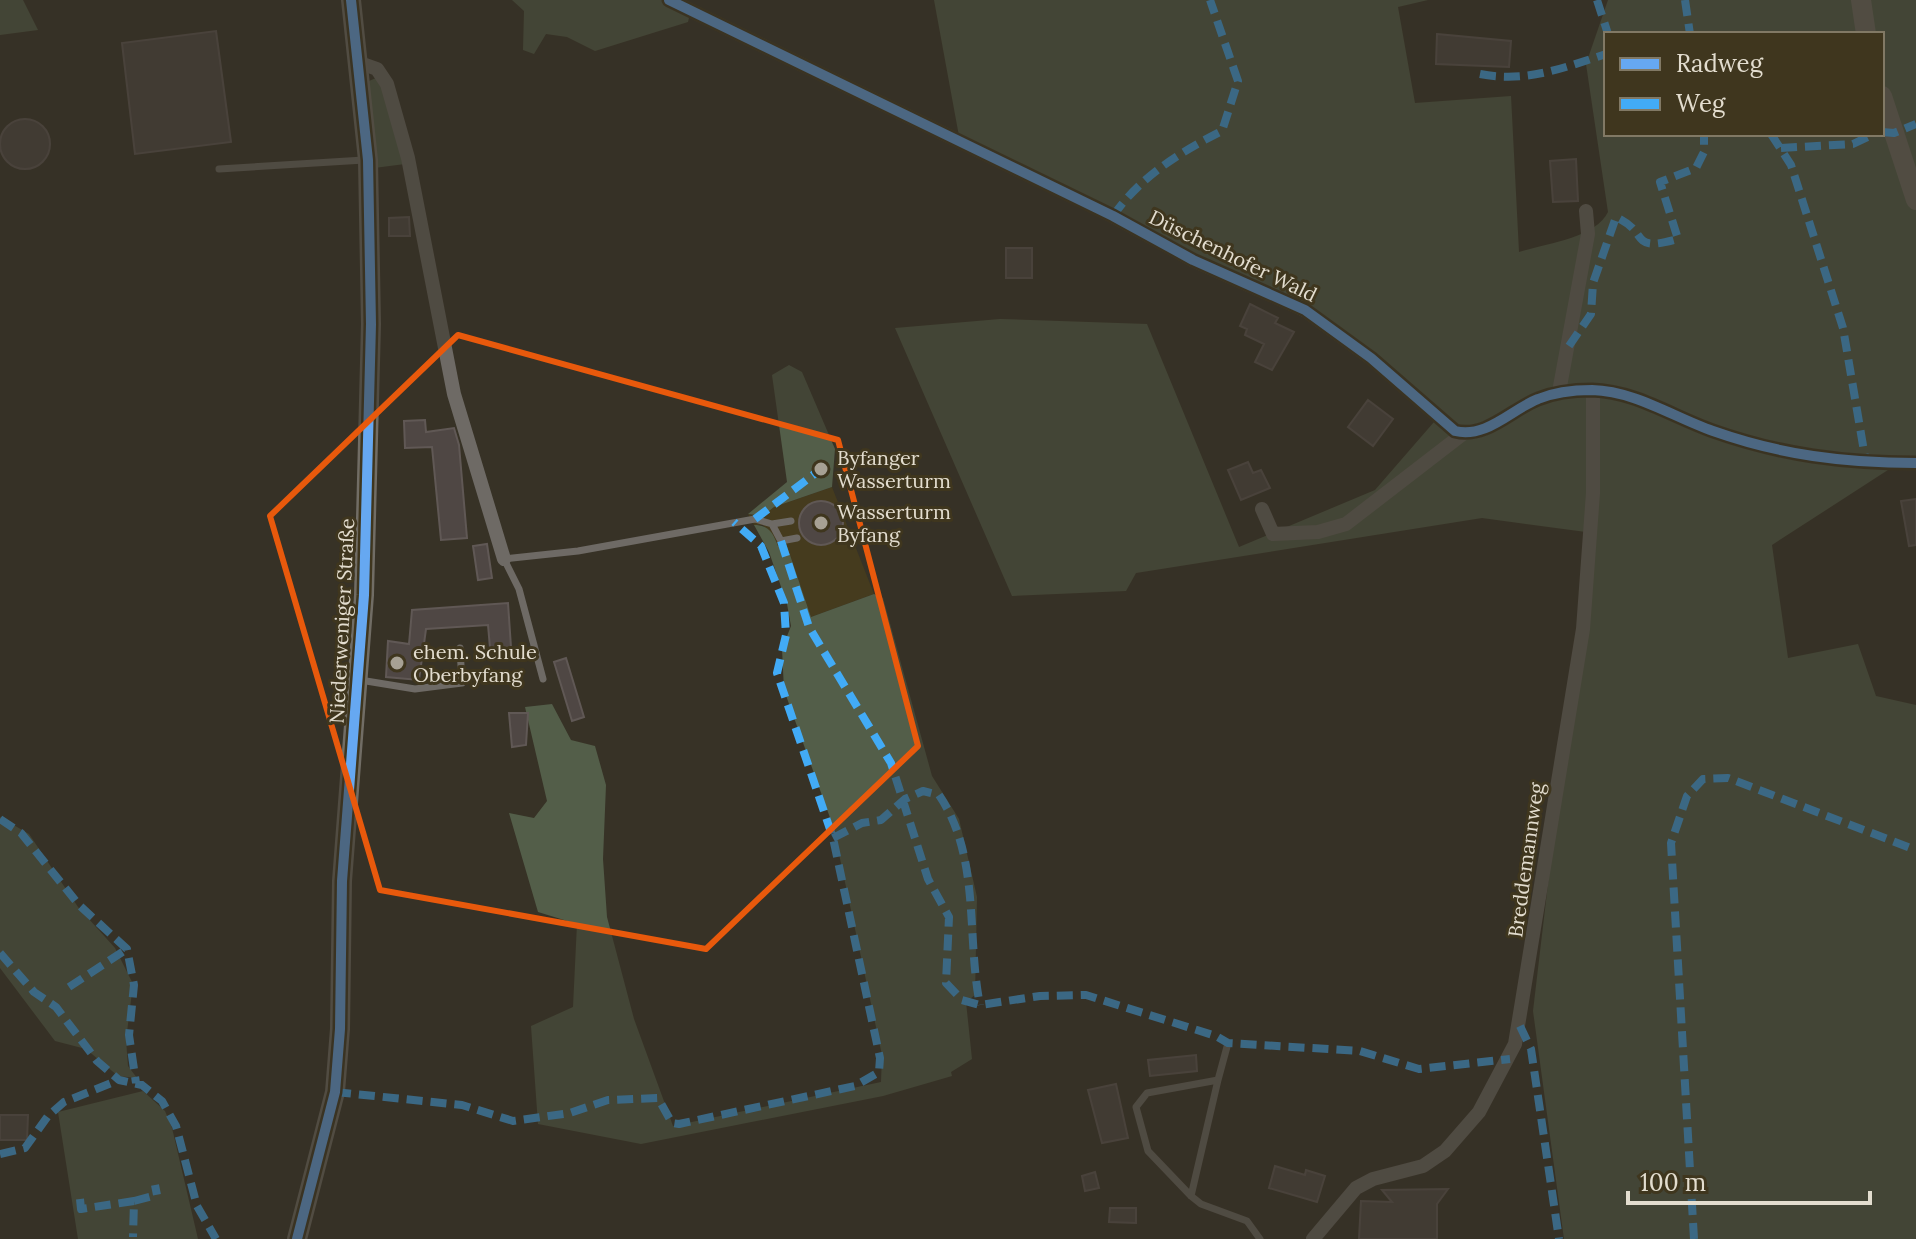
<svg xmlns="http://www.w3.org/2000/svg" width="1916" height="1239" font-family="Lora,serif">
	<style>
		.built { fill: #453b1e }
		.green { fill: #535e49; fill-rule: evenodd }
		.building { fill: #4f4744; stroke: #605855; stroke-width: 2 }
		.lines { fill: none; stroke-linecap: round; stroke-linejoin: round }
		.lane { stroke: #6e6a65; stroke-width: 7 }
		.street { stroke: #6e6a65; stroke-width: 14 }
		.secondary { stroke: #716d65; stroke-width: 20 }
		.quiet { stroke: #42abf6; stroke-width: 8; stroke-dasharray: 16 8; stroke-linecap: butt }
		.cycleway-casing { stroke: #3f361e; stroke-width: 15 }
		.cycleway { stroke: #66a8f1; stroke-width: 10 }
		.marked { fill: none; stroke: #e8590c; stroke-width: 6; stroke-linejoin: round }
		.poi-dot { fill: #a7a194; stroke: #3f361e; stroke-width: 3 }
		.labels { text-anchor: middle; stroke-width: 6; stroke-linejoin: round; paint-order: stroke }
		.street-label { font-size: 20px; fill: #e3ddcf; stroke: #3f361e }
		.poi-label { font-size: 20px; fill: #e3ddcf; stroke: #3f361e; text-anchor: start }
	</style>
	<rect width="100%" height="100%" fill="#373226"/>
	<path class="built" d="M832,487L874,594L811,617L786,543L778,546L763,525H754L748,514L763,516L774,507Z"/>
	<path class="green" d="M0,0H23L38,30L0,35Z
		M512,0H669L690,13L688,22L595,51L567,37L546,34L534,54L523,50L524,11Z
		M934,0H1428L1398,7L1415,103L1511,96L1519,252C1544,244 1596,238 1608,212L1586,64L1608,0H1916V456L1891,468L1772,545L1788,658L1858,644L1876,696L1916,705V1239H1564L1533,1011L1587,554L1586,532L1482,518L1136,573L1126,591L1012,596L895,328L1000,319L1147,324L1239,547L1375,490L1434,422L1339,335L961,147ZM1606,34H1882V134H1606Z
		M376,78L383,83L405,164L374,168L369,81Z
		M789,365L802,372L835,449L832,487L774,507L763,516L748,514L787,482L772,375Z
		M754,525C769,525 773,533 778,546L786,543L811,617L874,594L883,598L932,776L959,819L977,897L975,995L966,1002L972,1059L951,1072L952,1076L883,1096L641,1144L538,1124L531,1026L573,1007L577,924L538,912L509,813L534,818L547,801L525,707L552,704L571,740L595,746L606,785L603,859L607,917L634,1019L673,1126L881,1082L882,1055L833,826L784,690L782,649L791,626L787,604L769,552Z
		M0,817L29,834L78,907L115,948L133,984L126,1040L128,1066L137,1078L118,1076L86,1049L55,1041L0,968Z
		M143,1091L165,1111L172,1128L198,1239H78L58,1112Z"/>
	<path class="building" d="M216,31L231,142L135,154L122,43Z
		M1437,34L1511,41L1509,67L1436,64Z
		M0 144a25 25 0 1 1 50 0a25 25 0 1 1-50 0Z
		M1576,159L1578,201L1553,202L1550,161Z
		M409,217L410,236H389V218Z
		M1006,248H1032V278H1006Z
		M1250,304L1278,318L1275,323L1294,332L1272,370L1255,362L1264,344L1245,335L1247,329L1240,326Z
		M1368,400L1393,419L1373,446L1348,427Z
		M425,420L426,432L454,428L459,445L467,538L441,540L432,447L405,448L404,421Z
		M1248,462L1253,473L1261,470L1270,488L1241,500L1228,470Z
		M1916,499V545L1909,546L1901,501Z
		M799 523a22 22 0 1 1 44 0a22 22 0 1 1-44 0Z
		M487,544L492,578L478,580L473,546Z
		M508,603L511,647L490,648L488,625L426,629L419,680L386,677L388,641L409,644L412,610Z
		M566,658L584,717L572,721L554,662Z
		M509,713H528L526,745L512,747Z
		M1196,1055L1197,1071L1150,1076L1148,1060Z
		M1116,1084L1128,1138L1102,1143L1088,1090Z
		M0,1115H28L27,1140H0Z
		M1275,1166L1305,1175L1306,1170L1325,1176L1317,1202L1269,1188Z
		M1095,1172L1099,1188L1085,1191L1082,1176Z
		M1448,1189L1437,1204V1239H1359L1361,1201L1392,1202L1382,1190Z
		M1110,1208H1136V1223L1109,1222Z"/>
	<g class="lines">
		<path class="lane" d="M219,169L364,160
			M772,524L791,521
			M543,679L519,589L504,559L578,551L755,519L772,524L781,541L797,538
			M360,680L415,689L462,683L460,648
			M1218,1080L1228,1043
			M1191,1196L1218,1080L1147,1093L1136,1107L1148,1151L1191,1196L1201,1204L1247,1221L1260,1239"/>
		<path class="street" d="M669,0L1113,216L1193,260L1305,310L1371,358L1455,431C1486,439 1512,409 1538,399C1555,392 1574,390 1592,390C1635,391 1673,417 1713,431C1781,455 1844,463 1916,463
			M360,63L377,69L387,84L408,158L454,394L504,559
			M1559,392L1588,234L1586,211
			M1262,509L1273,534L1318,532L1346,524L1464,433
			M1313,1239L1356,1188L1373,1179L1423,1166L1445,1151L1479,1112L1515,1044L1583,629L1593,493V390"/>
		<path class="secondary" d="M1861,0L1866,34
			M1882,96L1916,200
			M297,1239L335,1092L340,1029L342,881L364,595L371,324L368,160L351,0"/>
		<path class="quiet" d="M1597,0L1608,34
			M1685,0L1690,34
			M1480,74C1526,83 1563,68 1606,54
			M1882,132L1894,133L1916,124
			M1771,134L1791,165L1843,328L1866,463
			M1781,148L1853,144L1874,134
			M1113,216C1140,177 1180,152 1222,131L1238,81L1210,0
			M1569,346L1591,314L1593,283L1616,217C1651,233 1628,253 1678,239L1660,182L1696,168L1704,152V134
			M755,519L821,469
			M781,541L809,627L891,763L928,879L949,917L946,983L962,1000L980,1005L1040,996L1086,995L1216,1036L1228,1043L1360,1051L1419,1069L1510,1059
			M0,819L21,833L79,905L127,949L134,985L129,1035L136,1083
			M833,838L862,823L881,820L905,799L923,791L939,795C981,857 966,936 980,1005
			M0,953L34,992L56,1007L97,1061L119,1080L142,1085L162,1101L176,1126L197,1206L216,1239
			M69,987L127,949
			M1520,1026L1531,1049L1559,1239
			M335,1092L462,1105L513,1121L570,1113L608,1100L658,1098L672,1123L679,1124L855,1086L879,1072L880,1058L833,838L777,673L786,635L784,603L761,546L734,522
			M0,1154L25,1148L48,1116L64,1102L119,1080
			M80,1199L81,1209L134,1201L133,1237
			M134,1201L157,1195L155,1185
			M1694,1239L1671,843L1687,796L1703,779L1728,778L1916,850"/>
		<g class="cycleway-casing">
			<path id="cycleway" d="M669,0L1113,216L1193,260L1305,310L1371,358L1455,431C1486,439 1512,409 1538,399C1555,392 1574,390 1592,390C1635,391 1673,417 1713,431C1781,455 1844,463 1916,463
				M297,1239L335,1092L340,1029L342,881L364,595L371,324L368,160L351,0"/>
		</g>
		<use href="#cycleway" class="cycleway"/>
	</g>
	<path d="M0 0H1916V1239H0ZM458,335L838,440L918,746L706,949L380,890L270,516Z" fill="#373226" fill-opacity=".55" fill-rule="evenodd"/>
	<path class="marked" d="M458,335L838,440L918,746L706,949L380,890L270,516Z"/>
	<g class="poi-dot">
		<circle cx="821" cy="469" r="8"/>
		<circle cx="821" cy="523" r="8"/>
		<circle cx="397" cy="663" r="8"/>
	</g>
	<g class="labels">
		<g class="street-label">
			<text transform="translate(1233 256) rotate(26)" y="7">Düschenhofer Wald</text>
			<text transform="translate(342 621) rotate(-87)" y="7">Niederweniger Straße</text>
			<text transform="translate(1526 860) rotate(-82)" y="7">Breddemannweg</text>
		</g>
		<g class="poi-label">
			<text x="837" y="465">Byfanger<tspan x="837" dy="23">Wasserturm</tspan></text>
			<text x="837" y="519">Wasserturm<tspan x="837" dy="23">Byfang</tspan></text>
			<text x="413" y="659">ehem. Schule<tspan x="413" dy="23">Oberbyfang</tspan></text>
		</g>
	</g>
	<rect x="1604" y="32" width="280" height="104" fill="#3f361e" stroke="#817965" stroke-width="2"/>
	<rect x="1620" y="58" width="40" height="12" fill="#66a8f1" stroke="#817965" stroke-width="2"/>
	<text x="1676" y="72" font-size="24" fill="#e3ddcf">Radweg</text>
	<rect x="1620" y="98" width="40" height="12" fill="#42abf6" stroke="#817965" stroke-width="2"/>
	<text x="1676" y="112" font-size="24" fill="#e3ddcf">Weg</text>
	<path d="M1628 1191v12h242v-12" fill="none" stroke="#e3ddcf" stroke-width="4"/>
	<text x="1640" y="1191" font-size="24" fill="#e3ddcf" stroke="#3f361e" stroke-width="6" paint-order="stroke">100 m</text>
</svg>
